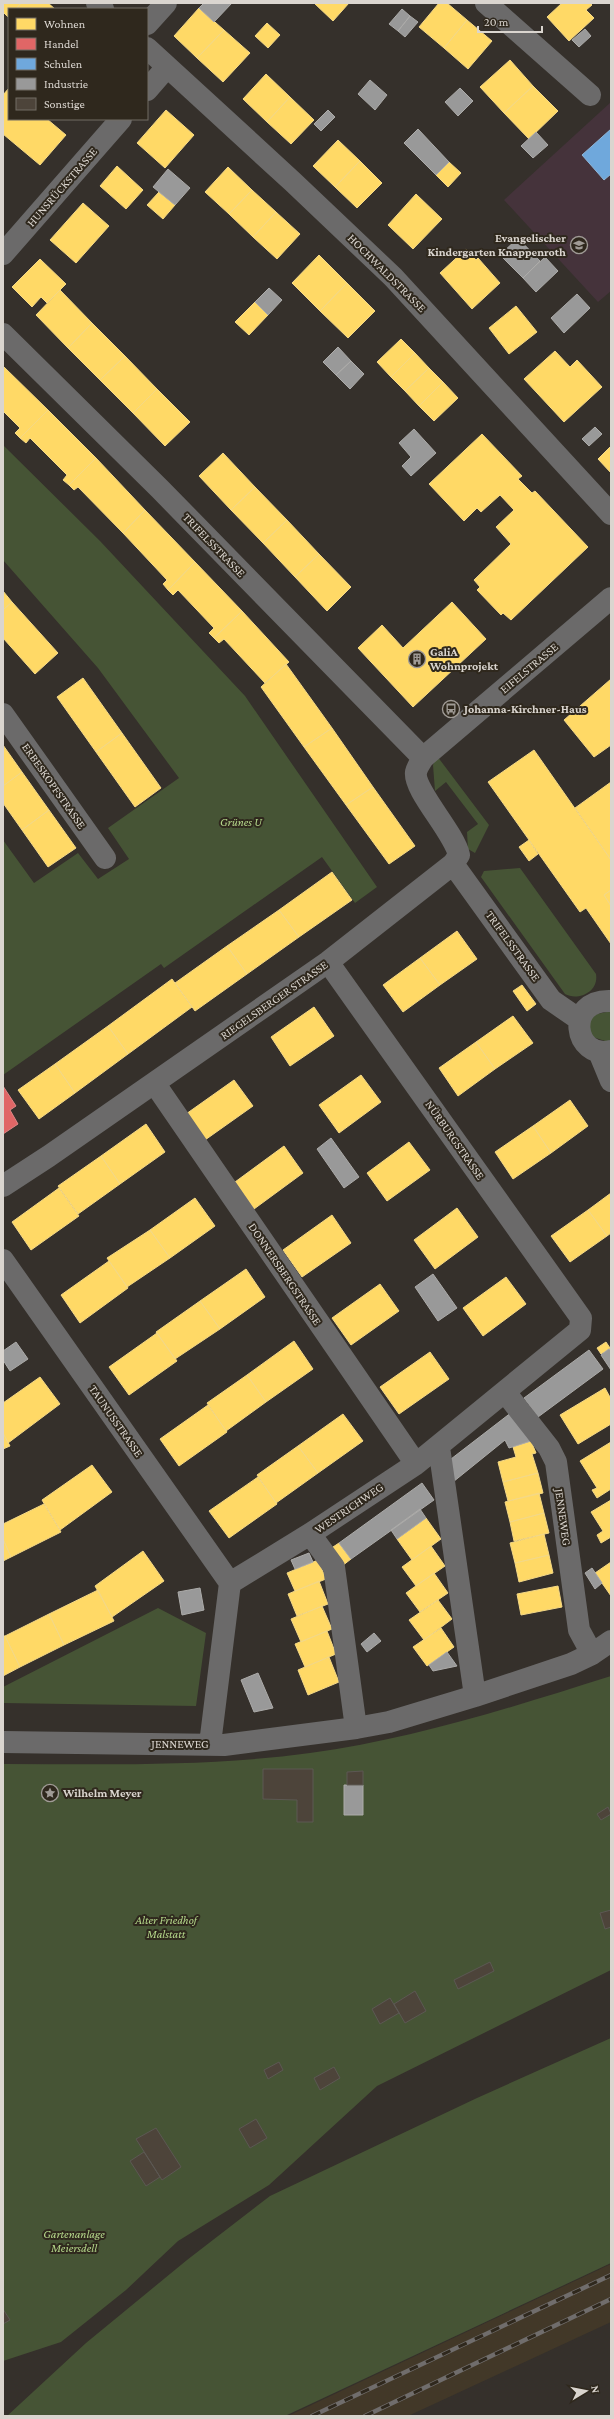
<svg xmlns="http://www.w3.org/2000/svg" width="614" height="2419" font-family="'Crimson Pro',serif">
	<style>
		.built { fill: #423828 }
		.education { fill: #45333b }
		.green { fill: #465435 }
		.homes { fill: #ffd966; stroke: #f4d886 }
		.shops { fill: #e06666; stroke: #de8786 }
		.schools { fill: #6fa8dc; stroke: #8fb6d8 }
		.industry { fill: #999; stroke: #acaba9 }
		.building { fill: #4d443a; stroke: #5c5853 }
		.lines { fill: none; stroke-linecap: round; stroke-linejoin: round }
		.minor { stroke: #6b6a6a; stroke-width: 22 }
		.rail-casing { stroke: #706d6c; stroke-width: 4.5 }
		.rail { stroke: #2f281d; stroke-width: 3; stroke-dasharray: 9; stroke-linecap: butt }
		.labels { text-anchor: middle; stroke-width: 4; stroke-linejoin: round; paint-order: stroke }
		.street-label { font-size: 12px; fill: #dad5cf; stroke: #2f281d }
		.poi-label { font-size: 12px; font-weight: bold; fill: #dad5cf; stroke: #2f281d; text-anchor: start }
		.park-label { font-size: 12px; font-style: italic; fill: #b5d88b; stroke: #2f281d }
	</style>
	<rect width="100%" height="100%" fill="#35302b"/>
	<path class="built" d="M611,2264V2322L408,2416H288Z"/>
	<path class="education" d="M611,102V291L598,302L504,200Z"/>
	<path class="green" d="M3,445L100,541L245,696L377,887L355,903L322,857L164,968L161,964L3,1075V840L34,883L78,853L98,879L129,859L108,828L179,778L98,668L3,560Z
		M437,756L489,825L475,853L468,849L467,832L478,824L446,782L435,791L433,765Z
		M520,868L596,974C599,992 578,1001 565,994L481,877L484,871Z
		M611,1011V1043L590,1036L588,1021L593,1015Z
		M158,1608L206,1633L196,1706L3,1703V1687Z
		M611,1676V1970L377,2086L269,2185L178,2241L126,2290L61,2342L3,2361V1764C106,1764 208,1767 310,1753C413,1739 513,1707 611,1676Z
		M611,2038V2263L285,2416H7L86,2343L187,2260L270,2196L477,2098Z"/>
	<path class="homes" d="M3,3H21L16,9H9L8,17L3,12Z
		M21,3H48L55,9H16Z
		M314,3H349L333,21Z
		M439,3H447L467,20L444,48L419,27Z
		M562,3H590L592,5L586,10L594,18L569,41L547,17Z
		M199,8L224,30L197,58L174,36Z
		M467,20L492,41L468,69L444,48Z
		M267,23L280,35L268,48L255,36Z
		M224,30L250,53L223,82L197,58Z
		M510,60L533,86L504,113L480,87Z
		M266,74L290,97L267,122L243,99Z
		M533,86L558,111L529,139L504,113Z
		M9,88V119H47L66,135L40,165L3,134V95Z
		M290,97L314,120L291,144L267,122Z
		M166,110L194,135L165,168L137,143Z
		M338,140L360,161L335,187L313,166Z
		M360,161L382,183L357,208L335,187Z
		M449,162L461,173L448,187L436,175Z
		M117,166L143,190L126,209L100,186Z
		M228,167L252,190L229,214L205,192Z
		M252,190L276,212L253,237L229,214Z
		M159,192L175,205L163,219L147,205Z
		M416,194L442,219L413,249L388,225Z
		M83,203L109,226L76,263L50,240Z
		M276,212L300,234L277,259L253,237Z
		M466,249L476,260L478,258L500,283L472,309L440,273Z
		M319,255L347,283L320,311L292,283Z
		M40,259L66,284L47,303L41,297L32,307L12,287Z
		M347,283L375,311L348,338L320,311Z
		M60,290L92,323L68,348L36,315Z
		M255,302L268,315L249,335L235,322Z
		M516,306L537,332L509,354L489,328Z
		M92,323L125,356L100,380L68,348Z
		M401,339L415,353L391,377L377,362Z
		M555,351L570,367L577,360L602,387L564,422L524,379Z
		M415,353L429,368L405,391L391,377Z
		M125,356L157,389L133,413L100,380Z
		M3,366L48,410L20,438L15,433L20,428L3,411Z
		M429,368L443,382L419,406L405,391Z
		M443,382L458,398L434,421L419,406Z
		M157,389L190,422L165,446L133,413Z
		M48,410L96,458L69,485L63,480L67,475L30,438L26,443L20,438Z
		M482,434L522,476L518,479L532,493L535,491L588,547L511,620L503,613L501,615L477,590L480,587L474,580L511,544L496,527L514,510L500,495L481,512L477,508L464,521L429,484Z
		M611,446V473L598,459Z
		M223,453L255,487L231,510L199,476Z
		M96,458L145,510L123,533L78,487L74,490L69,485Z
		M255,487L287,520L263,543L231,510Z
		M145,510L195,562L168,590L163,584L167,580L123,533Z
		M287,520L319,554L295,577L263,543Z
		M319,554L351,587L327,611L295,577Z
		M195,562L242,611L214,638L209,633L214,628L178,590L173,595L168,590Z
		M3,591L12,602L3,610Z
		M12,602L58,653L35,674L3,638V610Z
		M452,602L486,639L413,707L358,648L382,625L403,648Z
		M242,611L289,662L265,683L224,639L219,643L214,638Z
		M286,664L332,728L304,747L261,687Z
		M83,678L122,733L96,752L57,697Z
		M611,679V745L594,757L564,720Z
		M332,728L373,787L346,805L304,747Z
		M122,733L161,788L135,807L96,752Z
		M3,745L22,772L3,786Z
		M534,750L611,860V890L604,895L611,906V944L586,908L580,912L488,782Z
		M22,772L49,810L22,830L3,803V786Z
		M611,782V860L575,808Z
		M373,787L415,846L389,864L346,805Z
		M49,810L76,848L48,867L22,830Z
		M529,840L538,854L529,861L519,847Z
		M332,872L352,900L299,937L279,910Z
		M611,890V906L604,895Z
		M279,910L299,937L247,974L227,946Z
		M457,931L477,959L440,985L420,958Z
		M227,946L247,974L195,1011L175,983Z
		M420,958L440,985L403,1012L383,985Z
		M172,979L192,1007L128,1054L108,1026Z
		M522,985L536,1004L527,1011L513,991Z
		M314,1007L334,1036L290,1066L271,1037Z
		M513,1016L533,1043L495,1069L476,1042Z
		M108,1026L128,1054L75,1093L55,1064Z
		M476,1042L495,1069L458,1096L439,1068Z
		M55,1064L75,1093L39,1119L18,1090Z
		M361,1075L381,1102L339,1133L319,1105Z
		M234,1080L253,1106L205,1140L186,1114Z
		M570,1100L588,1126L551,1153L533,1126Z
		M146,1124L165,1152L120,1184L101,1156Z
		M533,1126L551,1153L513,1179L495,1152Z
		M409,1142L430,1170L387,1201L367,1173Z
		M284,1146L303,1173L254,1209L235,1182Z
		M101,1156L120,1184L78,1214L58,1186Z
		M59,1188L79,1216L31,1250L12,1222Z
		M611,1193V1233L607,1236L588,1210Z
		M195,1198L215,1226L170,1258L150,1230Z
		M457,1208L478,1237L435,1269L414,1240Z
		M588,1210L607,1236L570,1262L551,1236Z
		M332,1215L351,1243L302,1277L283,1250Z
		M150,1230L170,1258L127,1287L107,1258Z
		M109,1261L128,1288L80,1323L61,1295Z
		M246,1269L265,1297L220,1329L200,1301Z
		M506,1277L526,1304L483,1336L463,1308Z
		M380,1284L399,1311L351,1345L332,1318Z
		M200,1301L220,1329L175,1359L156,1332Z
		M157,1333L177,1361L129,1395L109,1367Z
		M294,1341L313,1369L266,1402L247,1375Z
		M606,1342L610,1348L601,1354L597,1348Z
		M430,1352L449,1379L399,1414L380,1387Z
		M247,1375L266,1402L226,1431L207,1403Z
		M40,1377L60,1404L8,1443L3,1433V1403Z
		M605,1388L611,1399V1424L578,1444L560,1415Z
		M208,1405L227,1432L179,1466L160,1439Z
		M343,1414L363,1441L318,1473L298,1446Z
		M3,1433L10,1446L3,1449Z
		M531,1441L536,1453L532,1454L538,1473L503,1482L498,1462L516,1457L513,1447Z
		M611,1442V1489L597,1498L592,1490L597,1488L580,1461Z
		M298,1446L318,1473L276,1503L257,1475Z
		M92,1465L112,1492L60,1530L42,1500Z
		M538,1473L543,1493L508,1501L503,1482Z
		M258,1477L277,1504L229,1538L209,1511Z
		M539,1493L544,1513L510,1522L505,1502Z
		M611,1500V1537L601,1543L597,1535L603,1531L591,1512Z
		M44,1504L61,1532L11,1557L3,1539V1524Z
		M544,1513L549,1533L514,1541L510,1522Z
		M426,1518L441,1539L412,1560L397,1539Z
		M544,1534L549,1555L515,1563L510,1543Z
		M3,1539L11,1557L3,1561Z
		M339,1543L351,1559L342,1566L330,1549Z
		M431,1546L445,1566L416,1586L402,1567Z
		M143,1551L164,1581L112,1617L95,1586Z
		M549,1555L553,1573L519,1582L515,1563Z
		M318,1560L326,1579L295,1591L287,1573Z
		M611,1562V1596L595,1573Z
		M434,1573L448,1593L420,1612L406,1593Z
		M319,1581L328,1604L297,1616L288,1594Z
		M558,1586L562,1607L521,1615L517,1594Z
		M98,1590L114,1621L64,1645L49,1614Z
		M438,1600L452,1619L424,1640L409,1620Z
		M322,1606L332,1629L301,1642L291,1619Z
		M49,1614L64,1645L20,1667L5,1636Z
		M441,1628L454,1647L427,1666L413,1647Z
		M327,1631L336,1654L305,1667L295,1644Z
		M3,1636H5L20,1667L3,1676Z
		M329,1657L339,1682L308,1695L298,1670Z"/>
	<path class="shops" d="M3,1086L16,1106L10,1110L18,1124L3,1134Z"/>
	<path class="schools" d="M611,129V174L604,180L582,155Z"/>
	<path class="industry" d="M204,3H232L214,22L199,8Z
		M402,9L410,16L398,31L389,24Z
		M410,16L418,22L405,37L398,31Z
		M585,29L591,36L579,47L572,40Z
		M370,80L387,95L375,110L358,94Z
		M460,88L473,101L458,116L445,102Z
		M328,110L335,117L321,131L314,124Z
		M418,129L449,162L436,175L404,143Z
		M536,132L548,145L533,158L521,146Z
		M168,169L190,188L175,205L153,187Z
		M518,238L540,261L523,278L500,255Z
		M545,257L558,271L536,292L523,278Z
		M269,288L282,300L268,315L255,302Z
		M577,294L590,308L564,333L551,318Z
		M338,347L351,361L336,375L323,362Z
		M351,361L364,374L350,389L336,375Z
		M595,427L602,434L589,446L582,439Z
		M414,429L436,453L411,476L402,466L411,457L399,443Z
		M331,1138L359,1177L344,1188L317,1149Z
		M433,1274L457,1308L438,1321L415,1287Z
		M16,1342L28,1359L10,1371L3,1360V1351Z
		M609,1349L611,1351V1370L601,1355Z
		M589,1350L603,1369L538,1417L524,1398Z
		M512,1412L531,1441L509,1448L505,1440L453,1482L451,1459Z
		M422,1483L434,1500L351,1559L339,1543Z
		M420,1509L426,1518L397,1539L391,1530Z
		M309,1553L313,1562L295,1569L291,1560Z
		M592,1568L602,1583L595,1589L585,1573Z
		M200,1588L204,1610L182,1615L178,1592Z
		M374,1633L381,1641L367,1652L361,1644Z
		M447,1652L457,1666L433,1671L429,1665Z
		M258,1673L273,1708L254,1712L241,1680Z
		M344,1785H363V1815H344Z"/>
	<path class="building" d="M263,1769H313V1822H297V1800L263,1799Z
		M363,1771V1785H347V1772Z
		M608,1807L611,1814L601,1820L597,1814Z
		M611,1910V1927L605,1929L600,1913Z
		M490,1962L494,1971L458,1989L454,1980Z
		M415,1991L426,2011L405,2023L394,2004Z
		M390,1998L399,2013L380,2024L372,2009Z
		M279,2062L283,2070L268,2079L264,2070Z
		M334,2067L340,2078L320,2090L314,2078Z
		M256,2119L267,2138L250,2148L239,2129Z
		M156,2128L181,2167L162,2180L136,2139Z
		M144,2152L160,2177L146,2186L130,2161Z
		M3,2309L10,2320L3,2324Z"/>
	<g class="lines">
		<path class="minor" d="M97,3L103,9
			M486,3L590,95
			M147,24L166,3
			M147,48L293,182L393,277L611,514
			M147,90L167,67
			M3,254L121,119
			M3,334L160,489L423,758
			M3,714L105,858
			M453,864L551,1000L580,1020
			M611,1001C564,999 574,1060 611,1051
			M599,1052L611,1081
			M155,1084L416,1464
			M3,1186L49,1156L328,962L453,864L459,855C454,832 413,790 416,772C417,767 421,762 423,758L611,598
			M3,1260L230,1583
			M505,1392L549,1448L556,1462L579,1630L592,1654
			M439,1447L475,1696
			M310,1534L334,1567L356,1728
			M3,1742L224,1745L356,1728L389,1722L475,1696L571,1664L592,1654L611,1641
			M210,1744L230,1583L310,1534L416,1464L580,1330L581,1318L328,962"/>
		<g class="rail-casing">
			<path id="rail" d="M312,2416L611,2275
				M365,2416L611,2299"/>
		</g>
		<use href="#rail" class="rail"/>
	</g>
	<defs>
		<g id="school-ring" transform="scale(0.9)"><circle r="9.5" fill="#2f281d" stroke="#a09b96" stroke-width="1.5"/><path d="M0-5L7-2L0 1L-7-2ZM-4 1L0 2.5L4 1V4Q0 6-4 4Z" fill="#a09b96"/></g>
		<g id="building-ring" transform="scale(0.9)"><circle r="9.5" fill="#2f281d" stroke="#a09b96" stroke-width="1.5"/><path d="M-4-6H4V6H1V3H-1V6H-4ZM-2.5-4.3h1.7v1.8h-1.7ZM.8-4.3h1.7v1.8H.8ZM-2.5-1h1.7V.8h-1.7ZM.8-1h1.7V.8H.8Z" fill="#a09b96"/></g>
		<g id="bus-ring" transform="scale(0.9)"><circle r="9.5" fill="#2f281d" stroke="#a09b96" stroke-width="1.5"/><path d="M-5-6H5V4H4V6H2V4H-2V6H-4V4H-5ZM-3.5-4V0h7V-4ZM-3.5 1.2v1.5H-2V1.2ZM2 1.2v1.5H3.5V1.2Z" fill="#a09b96"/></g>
		<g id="sight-ring" transform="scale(0.9)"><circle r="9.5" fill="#2f281d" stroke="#a09b96" stroke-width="1.5"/><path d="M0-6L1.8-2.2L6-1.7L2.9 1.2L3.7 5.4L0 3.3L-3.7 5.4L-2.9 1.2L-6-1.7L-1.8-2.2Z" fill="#a09b96"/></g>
	</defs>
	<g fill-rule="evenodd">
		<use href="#school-ring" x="579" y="245"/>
		<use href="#building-ring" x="417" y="659"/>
		<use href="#bus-ring" x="451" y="709"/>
		<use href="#sight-ring" x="50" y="1793"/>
	</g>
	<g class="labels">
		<g class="street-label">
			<text transform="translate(62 187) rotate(-49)" y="4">HUNSRÜCKSTRASSE</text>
			<text transform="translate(387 273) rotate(45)" y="4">HOCHWALDSTRASSE</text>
			<text transform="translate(214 545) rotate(46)" y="4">TRIFELSSTRASSE</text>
			<text transform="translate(529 668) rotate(-40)" y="4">EIFELSTRASSE</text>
			<text transform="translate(54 786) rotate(55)" y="4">ERBESKOPFSTRASSE</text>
			<text transform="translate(513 946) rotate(54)" y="4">TRIFELSSTRASSE</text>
			<text transform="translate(274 1000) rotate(-35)" y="4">RIEGELSBERGER STRASSE</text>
			<text transform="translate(455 1140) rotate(55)" y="4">NÜRBURGSTRASSE</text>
			<text transform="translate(285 1274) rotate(56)" y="4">DONNERSBERGSTRASSE</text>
			<text transform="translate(116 1421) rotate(55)" y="4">TAUNUSSTRASSE</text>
			<text transform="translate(349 1508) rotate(-34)" y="4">WESTRICHWEG</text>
			<text transform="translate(563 1517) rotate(82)" y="4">JENNEWEG</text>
			<text x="180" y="1748">JENNEWEG</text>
		</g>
		<g class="poi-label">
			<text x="566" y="242" text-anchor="end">Evangelischer<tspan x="566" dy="14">Kindergarten Knappenroth</tspan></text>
			<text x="430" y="656">GaliA<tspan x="430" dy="14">Wohnprojekt</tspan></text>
			<text x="464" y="713">Johanna-Kirchner-Haus</text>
			<text x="63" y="1797">Wilhelm Meyer</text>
		</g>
		<g class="park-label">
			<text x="241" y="826">Grünes U</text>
			<text x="166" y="1924">Alter Friedhof<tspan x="166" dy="14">Malstatt</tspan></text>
			<text x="74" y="2238">Gartenanlage<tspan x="74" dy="14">Meiersdell</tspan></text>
		</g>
	</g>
	<rect width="614" height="2419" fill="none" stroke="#dad5cf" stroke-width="8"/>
	<rect x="8" y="8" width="140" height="112" fill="#2f281d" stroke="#736d64"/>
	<rect x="16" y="18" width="20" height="12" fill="#ffd966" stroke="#736d64"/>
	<text x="44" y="28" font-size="12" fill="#dad5cf">Wohnen</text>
	<rect x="16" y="38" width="20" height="12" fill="#e06666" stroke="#736d64"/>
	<text x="44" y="48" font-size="12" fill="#dad5cf">Handel</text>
	<rect x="16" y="58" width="20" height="12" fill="#6fa8dc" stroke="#736d64"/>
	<text x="44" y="68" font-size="12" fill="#dad5cf">Schulen</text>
	<rect x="16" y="78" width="20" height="12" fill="#999999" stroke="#736d64"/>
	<text x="44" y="88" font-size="12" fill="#dad5cf">Industrie</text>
	<rect x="16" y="98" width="20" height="12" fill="#4d443a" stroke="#736d64"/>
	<text x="44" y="108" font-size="12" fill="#dad5cf">Sonstige</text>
	<g transform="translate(586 2391) rotate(80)" stroke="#2f281d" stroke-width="3" paint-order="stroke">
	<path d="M0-3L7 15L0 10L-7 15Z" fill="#dad5cf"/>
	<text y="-6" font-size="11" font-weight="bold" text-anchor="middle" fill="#dad5cf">N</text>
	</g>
	<path d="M478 26v6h64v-6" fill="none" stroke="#dad5cf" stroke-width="2"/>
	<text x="484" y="26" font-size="12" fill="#dad5cf" stroke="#2f281d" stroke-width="3" paint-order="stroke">20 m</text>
</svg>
